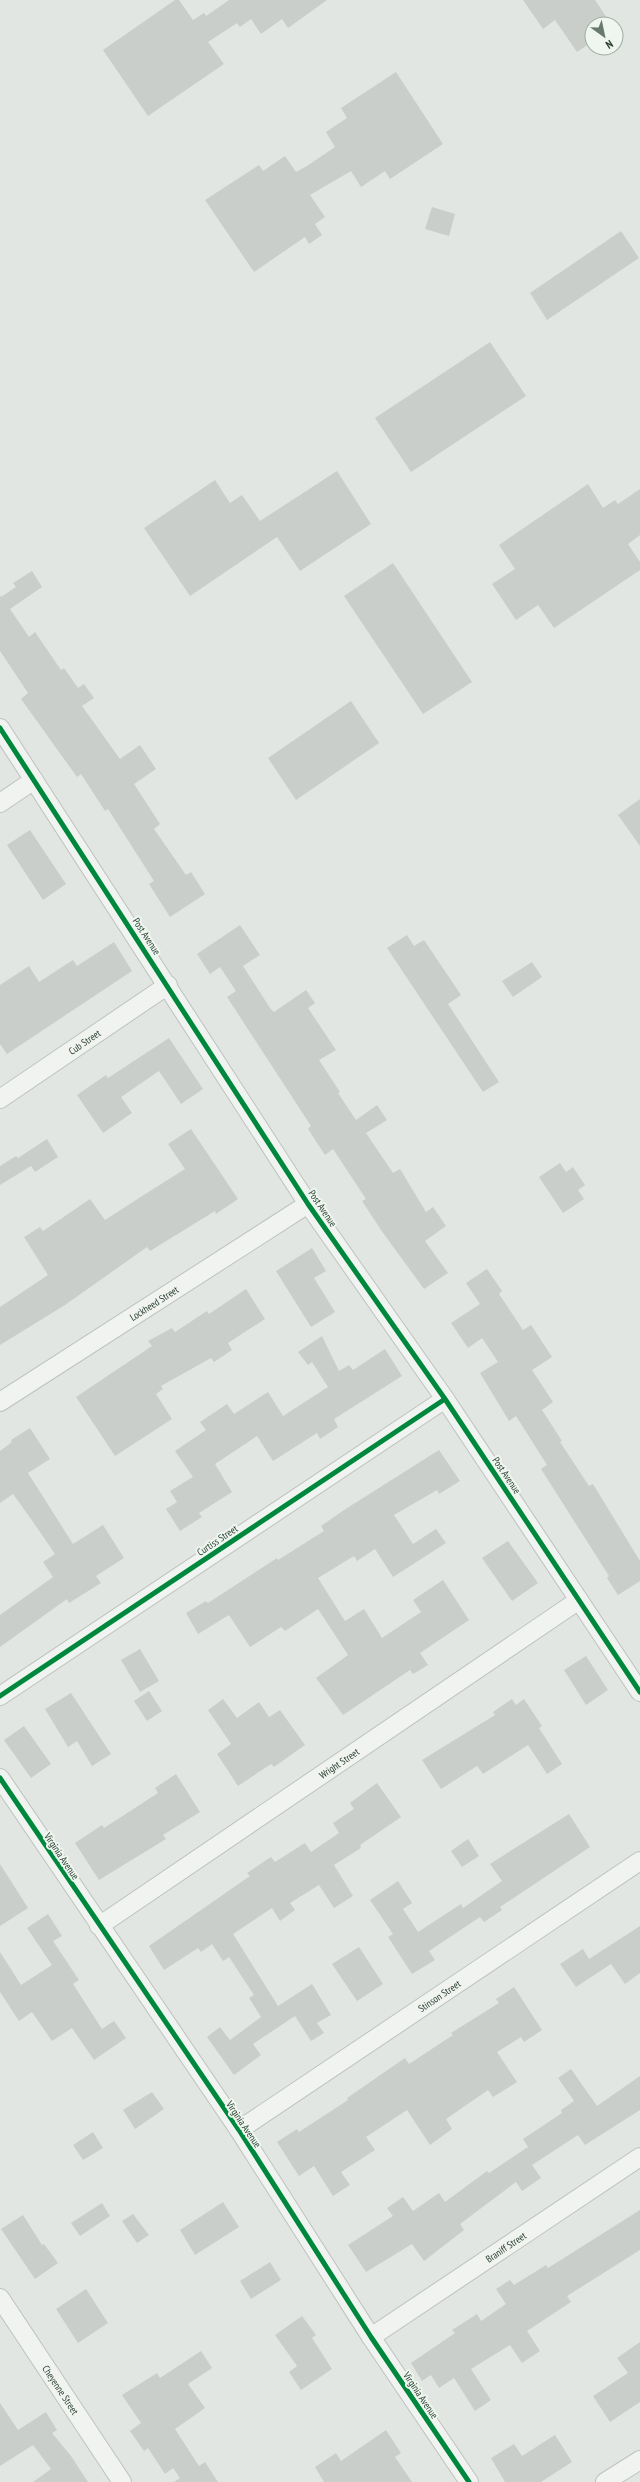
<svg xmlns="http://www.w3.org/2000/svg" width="640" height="2482" font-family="'PT Sans Narrow',sans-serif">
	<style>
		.building { fill: #cacecb }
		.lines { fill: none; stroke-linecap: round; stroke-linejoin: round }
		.minor-casing { stroke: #bec2bf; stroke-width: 20 }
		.minor { stroke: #f1f3f1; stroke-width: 18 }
		.cycleway-casing { stroke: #eff6f0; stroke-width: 8 }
		.cycleway { stroke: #00873e; stroke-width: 5 }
		.labels { text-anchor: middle; stroke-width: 4; stroke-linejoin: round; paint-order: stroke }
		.street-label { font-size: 10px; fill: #283f2e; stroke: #eff6f0 }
	</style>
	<rect width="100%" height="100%" fill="#e1e6e2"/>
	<path class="building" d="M175,0H179L193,20L204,13L206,16L229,0H327L288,28L282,19L261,34L251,19L240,27L237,23L208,42L224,64L148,116L103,50Z
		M523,0H595L611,24H592V42L577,52L555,20L543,29Z
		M396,72L443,144L390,179L385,171L361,187L351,171L310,195L325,217L315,224L322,235L309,244L305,237L254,272L205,200L259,165L263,171L285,156L296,172L307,166L335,147L326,132L347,118L341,108Z
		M432,207L455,214L449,236L425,229Z
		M621,231L639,258L547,320L530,293Z
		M490,342L526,396L411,472L375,418Z
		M337,471L371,524L300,571L277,537L190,596L144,528L215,480L230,503L242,495L260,521Z
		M588,484L603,508L615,500L618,504L640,489V535L628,544L640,562V570L554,628L538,605L516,620L492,584L515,569L499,545Z
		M393,563L472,682L423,714L344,596Z
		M32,571L42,587L10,609L29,637L35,632L61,670L64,668L78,688L84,684L94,698L82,706L120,759L140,745L156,769L134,784L160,824L154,829L186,875L191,872L205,894L170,917L149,884L154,881L108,809L105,811L81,774L77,777L21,699L28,693L0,651V595L1,597L16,587L13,583Z
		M351,701L379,743L296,800L268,758Z
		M640,799V846L618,815Z
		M30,830L66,884L43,900L7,845Z
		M240,925L260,955L243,966L270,1008L274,1012L306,990L315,1003L308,1008L336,1050L319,1060L340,1092L338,1093L356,1120L377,1105L387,1120L366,1133L393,1173L400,1169L426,1212L433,1207L446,1226L425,1241L448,1273L424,1289L381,1230L362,1201L366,1199L333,1149L325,1155L308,1129L311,1126L227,997L236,991L220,967L210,974L197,954Z
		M407,935L414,946L424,940L461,995L448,1004L499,1082L483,1092L387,948Z
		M114,942L132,971L7,1054L0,1044V985L29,966L39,982L73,960L77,966Z
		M532,962L542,977L513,997L502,981Z
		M169,1038L203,1089L181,1104L159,1071L121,1097L132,1113L103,1133L77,1095L106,1075L108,1078Z
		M191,1129L238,1199L216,1214L215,1211L150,1251L147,1247L65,1305L0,1345V1307L48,1275L24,1237L40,1227L43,1231L90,1199L105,1220L139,1198L185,1169L168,1144Z
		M47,1139L58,1157L35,1172L31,1166L0,1185V1166L16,1156L18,1158Z
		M560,1163L566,1172L573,1167L585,1185L578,1190L584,1199L563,1213L539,1177Z
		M312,1248L326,1271L314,1278L335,1312L311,1327L276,1271Z
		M487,1269L502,1291L499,1294L523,1330L531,1325L552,1357L532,1370L553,1402L542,1410L562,1441L560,1442L589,1486L593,1484L640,1561V1581L618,1595L607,1578L609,1576L541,1469L547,1465L516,1416L509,1421L480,1373L498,1362L482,1338L468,1348L451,1323L480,1304L466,1283Z
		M246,1289L265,1319L228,1343L232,1350L214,1362L211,1358L161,1386L163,1389L156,1394L172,1419L115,1456L76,1397L152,1346L148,1341L172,1328L175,1332L207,1311L209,1314Z
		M322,1336L339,1371L349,1365L353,1370L385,1349L402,1376L334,1419L338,1427L320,1439L317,1433L273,1461L257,1436L215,1464L232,1492L199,1513L202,1517L180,1531L166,1509L177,1502L170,1491L193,1477L175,1451L206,1430L200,1422L227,1404L234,1414L268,1392L283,1416L328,1387L312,1362L308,1365L298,1352Z
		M30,1428L50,1459L28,1473L73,1544L103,1525L124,1558L96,1576L101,1583L69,1603L67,1599L0,1647V1615L53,1577L43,1562L55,1554L31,1519L13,1494L0,1503V1451L12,1442L11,1440Z
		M439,1450L460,1481L439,1494L437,1490L394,1515L413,1544L436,1529L446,1543L393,1577L375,1549L357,1561L354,1556L318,1578L345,1621L364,1609L382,1638L421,1612L413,1600L443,1580L469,1620L420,1653L428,1665L413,1674L410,1670L343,1715L316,1678L348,1655L318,1609L285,1631L281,1627L250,1647L229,1615L198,1634L186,1613L206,1601L208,1603L277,1558L278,1560L324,1531L321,1526L344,1510Z
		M508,1541L538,1583L512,1601L482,1558Z
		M140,1649L159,1681L140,1692L121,1660Z
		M586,1656L608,1690L586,1705L564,1670Z
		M149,1691L162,1711L147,1721L134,1701Z
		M71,1693L111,1754L92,1766L77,1741L68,1747L45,1709Z
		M223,1699L237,1718L259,1702L269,1717L280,1710L305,1745L274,1767L271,1764L238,1786L217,1754L231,1744L208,1710Z
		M512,1699L516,1705L524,1699L542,1726L539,1728L562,1764L547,1774L528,1745L483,1774L477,1766L441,1789L422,1760L495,1715L493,1712Z
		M24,1726L51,1764L31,1778L4,1740Z
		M176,1774L200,1812L163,1835L166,1839L99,1880L75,1843L102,1825L104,1828L158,1793L155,1788Z
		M377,1783L401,1817L360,1845L361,1848L334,1865L353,1896L334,1908L319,1885L290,1903L295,1910L280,1921L272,1908L233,1934L278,2006L312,1984L331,2015L317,2023L324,2033L311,2041L295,2016L253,2044L261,2055L234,2075L207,2037L220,2027L230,2040L261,2017L249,1998L254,1995L229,1957L223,1961L212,1944L201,1952L198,1948L164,1970L149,1946L250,1876L247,1873L271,1857L275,1862L305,1843L311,1852L339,1833L333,1823L354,1809L350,1803Z
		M569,1814L590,1847L500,1907L502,1910L484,1922L480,1917L429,1951L435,1960L412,1974L388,1937L393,1934L370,1900L398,1881L412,1903L403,1909L418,1932L461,1904L463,1908L502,1881L490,1864Z
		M468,1839L479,1856L462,1867L451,1851Z
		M0,1864L28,1908L0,1926Z
		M48,1914L62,1936L53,1941L79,1980L73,1984L102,2029L114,2021L126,2038L94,2060L72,2028L52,2041L32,2012L19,2021L0,1992V1952L21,1985L52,1965L27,1928Z
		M640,1926V1973L625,1984L611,1964L576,1987L560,1964L583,1949L589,1959Z
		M359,1947L383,1984L357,2001L332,1964Z
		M514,1987L542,2030L524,2042L521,2037L497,2052L517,2082L493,2097L488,2090L446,2119L452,2129L430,2145L407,2110L366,2137L375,2150L341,2172L350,2185L333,2196L314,2166L299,2176L277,2142L297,2129L299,2132L348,2100L347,2098L405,2058L409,2064L453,2035L451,2033L499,2003L496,1999Z
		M571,2069L597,2106L640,2076V2110L585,2145L578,2135L532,2165L541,2178L522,2191L516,2182L460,2224L464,2230L424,2261L412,2244L366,2272L348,2245L393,2216L387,2208L403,2197L413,2211L439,2193L445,2202L487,2171L489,2173L528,2147L523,2139L562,2113L561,2110L574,2101L558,2078Z
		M152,2092L164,2109L135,2129L123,2110Z
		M93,2132L103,2148L83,2160L73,2145Z
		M223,2202L239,2227L195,2255L180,2230Z
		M102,2203L110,2216L80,2236L71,2223Z
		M640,2210V2250L567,2296L571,2302L527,2331L540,2351L522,2363L510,2345L471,2369L491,2400L475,2411L454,2378L439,2388L431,2375L422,2381L411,2363L455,2333L452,2330L477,2314L481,2321L506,2304L496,2289L510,2280L514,2285L546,2265L548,2268Z
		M133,2214L149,2235L137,2243L122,2221Z
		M23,2215L42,2245L44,2244L58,2263L35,2279L1,2229Z
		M270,2262L281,2280L251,2299L240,2281Z
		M86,2289L108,2323L78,2343L56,2309Z
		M302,2316L316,2335L312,2338L332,2369L301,2390L289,2372L297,2366L275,2335Z
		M640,2342V2402L610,2422L593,2396L628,2373L617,2358Z
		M201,2351L212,2368L188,2384L205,2408L175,2429L199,2466L205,2462L218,2482H174L180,2478L173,2468L165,2474L148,2448L144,2451L130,2431L141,2423L122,2395L157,2373L160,2378Z
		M0,2403L18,2430L46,2412L57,2430L52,2433L71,2456L88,2482H33L51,2469L33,2445L0,2466Z
		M386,2430L401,2453L395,2457L412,2482H324L315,2467L336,2453L341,2461Z
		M555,2435L572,2462L541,2482H505L491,2458L514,2444L522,2456Z"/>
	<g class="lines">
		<g class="minor-casing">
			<g id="minor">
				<path d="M0,728L308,1204L445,1399L640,1692"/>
				<path d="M0,803L34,780"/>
				<path id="s1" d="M0,1099L168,985"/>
				<path id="s2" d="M0,1402L308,1204"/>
				<path d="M0,1696L445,1399"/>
				<path d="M0,1778L239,2130L371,2337L469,2482"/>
				<path id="s3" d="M99,1926L579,1600"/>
				<path id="s4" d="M239,2130L640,1861"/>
				<path id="s5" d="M0,2298L122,2482"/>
				<path id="s6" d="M371,2337L640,2157"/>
				<path d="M605,2482L640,2460"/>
			</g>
		</g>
		<use href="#minor" class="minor"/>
		<g class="cycleway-casing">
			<path id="cycleway" d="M0,728L308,1204L445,1399L640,1692
				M0,1696L445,1399
				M0,1778L239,2130L371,2337L469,2482"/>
		</g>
		<use href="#cycleway" class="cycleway"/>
	</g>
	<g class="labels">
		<g class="street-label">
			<text transform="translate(147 936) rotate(57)" y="4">Post Avenue</text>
			<text dy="4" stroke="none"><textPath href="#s1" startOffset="102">Cub Street</textPath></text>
			<text transform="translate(323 1208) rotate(56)" y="4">Post Avenue</text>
			<text dy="4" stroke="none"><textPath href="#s2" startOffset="183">Lockheed Street</textPath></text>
			<text transform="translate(507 1475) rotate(56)" y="4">Post Avenue</text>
			<text transform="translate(217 1540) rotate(-34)" y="4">Curtiss Street</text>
			<text dy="4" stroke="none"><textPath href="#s3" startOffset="290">Wright Street</textPath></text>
			<text transform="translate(62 1856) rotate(56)" y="4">Virginia Avenue</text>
			<text dy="4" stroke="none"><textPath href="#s4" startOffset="241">Stinson Street</textPath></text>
			<text transform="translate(244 2124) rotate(56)" y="4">Virginia Avenue</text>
			<text dy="4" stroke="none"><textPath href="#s6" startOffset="162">Braniff Street</textPath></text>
			<text dy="4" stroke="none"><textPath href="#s5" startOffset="110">Cheyenne Street</textPath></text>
			<text transform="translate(421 2395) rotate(56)" y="4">Virginia Avenue</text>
		</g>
	</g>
	<g transform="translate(604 36) rotate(147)"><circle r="19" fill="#eff6f0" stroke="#9fada2"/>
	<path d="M0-3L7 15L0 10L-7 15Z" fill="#69796d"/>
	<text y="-6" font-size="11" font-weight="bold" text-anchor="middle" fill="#283f2e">N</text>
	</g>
</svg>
